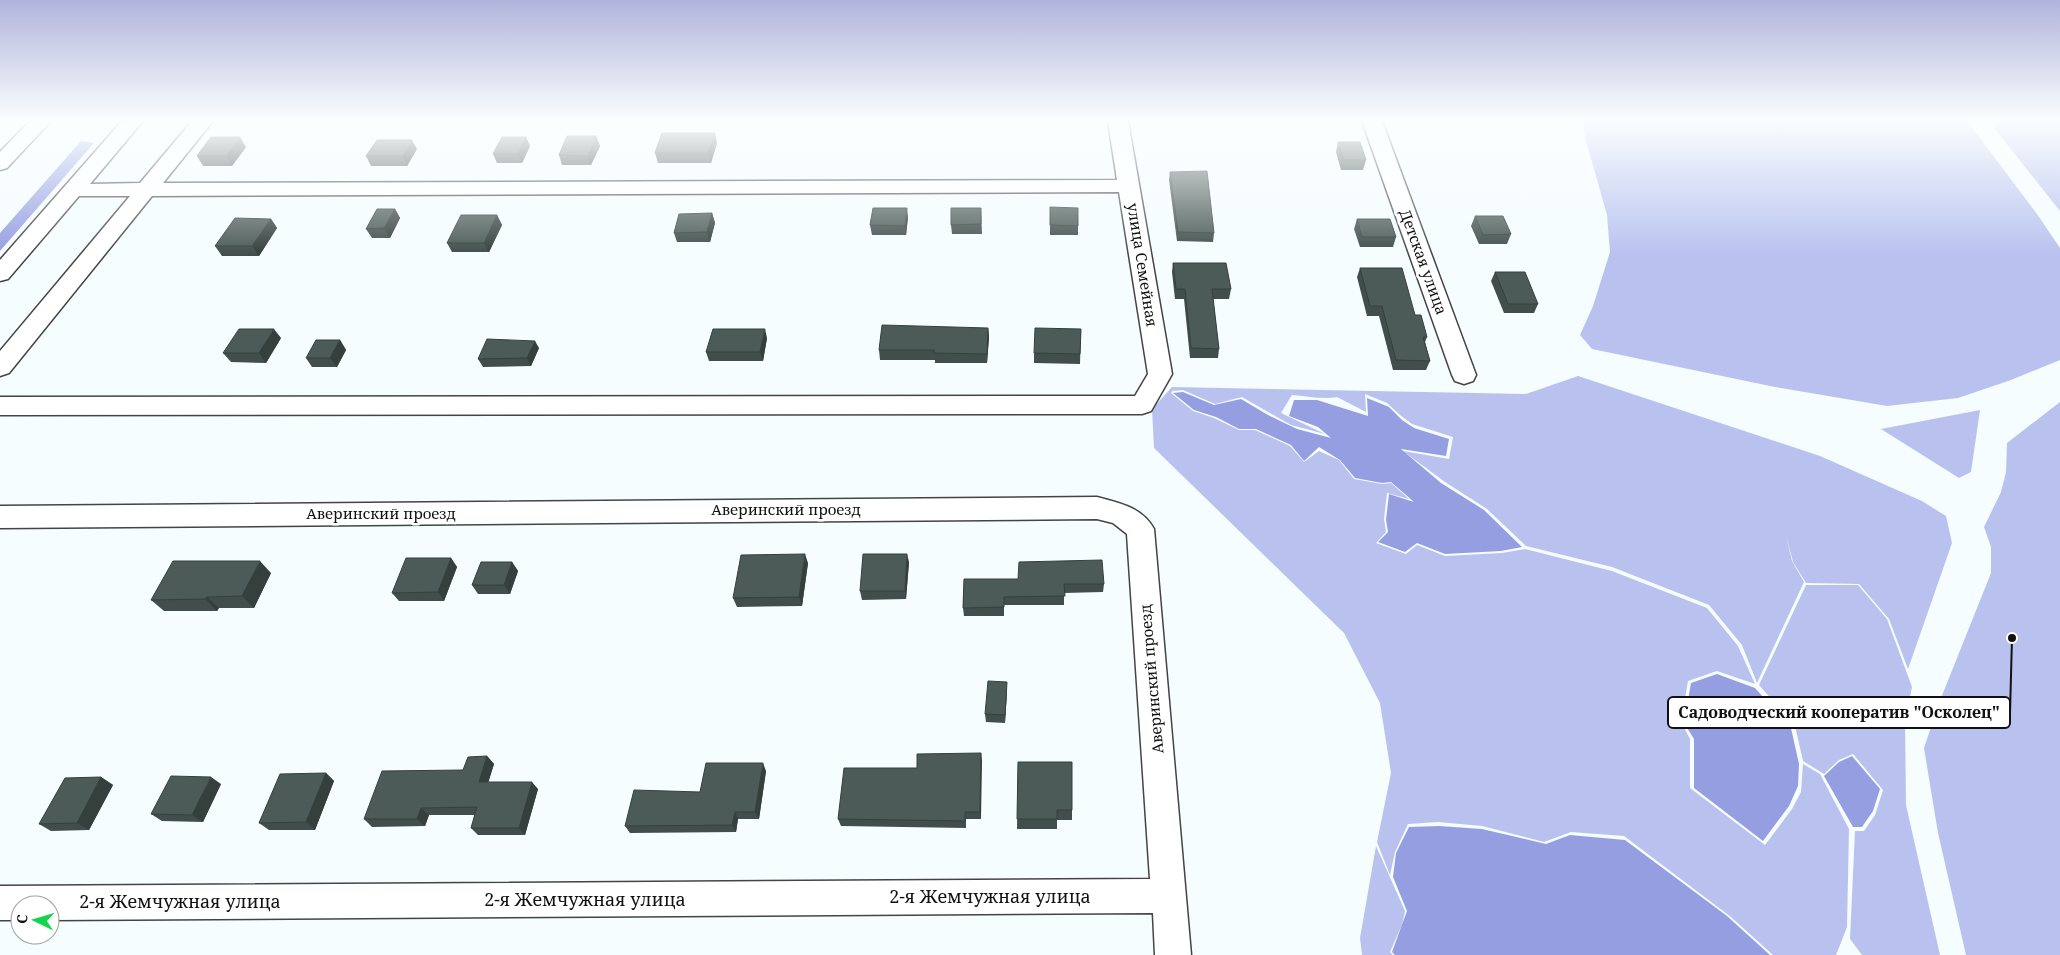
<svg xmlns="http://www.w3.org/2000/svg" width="2060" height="955" font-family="'Noto Serif',serif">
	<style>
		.green { fill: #b9c2ef }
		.forest { fill: #969ee2 }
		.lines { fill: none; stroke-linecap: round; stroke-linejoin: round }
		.minor-casing { stroke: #444; stroke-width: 3 }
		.minor { fill: #fff; fill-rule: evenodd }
		.wall { fill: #414e4b }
		.shaded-wall { fill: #35403d }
		.building { fill: #4c5b57; stroke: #35403d }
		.labels { text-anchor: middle; stroke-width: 5; stroke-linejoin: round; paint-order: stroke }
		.street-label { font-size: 15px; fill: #111; stroke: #fff }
		.near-street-label { font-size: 18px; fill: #111; stroke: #fff }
		.leader { fill: none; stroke: #111; stroke-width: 2 }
		.callout-dot { fill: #111; stroke: #fff; stroke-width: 2 }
		.callout { fill: #fff; stroke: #111; stroke-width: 2 }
		.callout-label { font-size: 16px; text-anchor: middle; font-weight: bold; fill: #111 }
	</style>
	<rect width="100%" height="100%" fill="#f5fdff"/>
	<path class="green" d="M1583,121H1967L2037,214L2060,248V360L2011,380L1958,398L1887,406L1775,387L1592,349L1580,335L1593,306L1610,252L1607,215L1585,137Z
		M1995,121H2060V211L1995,129Z
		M1578,376L1820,456L1922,501L1946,516L1952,543L1908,669L1889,619L1859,584L1806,583L1793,562L1786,535L1792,561L1804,582L1757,683L1742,645L1709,605L1612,567L1526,546L1487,509L1445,482L1403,451L1449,459L1453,437L1412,424L1400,415L1387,403L1365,394L1366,412L1337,397C1324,400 1306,396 1292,395L1281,413L1325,434L1291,425L1242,397L1215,404L1183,390L1173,391L1175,388L1171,393L1193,411L1214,418L1239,430H1255L1290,446L1304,462L1319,451L1339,460L1354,479L1382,484L1391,483L1409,499L1387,493L1384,519L1386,532L1376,543L1406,554L1417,545L1445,556L1502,553L1525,549L1612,571L1707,608L1738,646L1755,684L1717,671L1688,681L1681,722L1690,739V788L1765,845L1792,809L1801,792L1803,764L1820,774L1849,829L1847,927L1836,955H1773L1731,917L1624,836L1571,832L1544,842L1482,826L1438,822L1408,824L1395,852L1390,875L1377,842L1391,773L1380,703L1344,633L1154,448L1152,409L1172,387L1526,394Z
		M2060,402V955H1966L1938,833L1924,748L1939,703L1991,573V547L1984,527L2001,492L2006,472L2007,443Z
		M1980,410L1971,472L1959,478L1881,429Z
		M1806,585H1858L1887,619L1912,687L1905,722L1906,805L1940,955H1862L1850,939L1855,831H1864L1875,815L1883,790L1853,754L1839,760L1824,774L1803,761L1795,726L1759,685Z
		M1376,846L1405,911L1402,925L1390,952L1393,955H1362L1360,938Z"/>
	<path class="forest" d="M81,141L94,143L0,251V233Z
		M1183,392L1214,405L1241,399L1268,415L1297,429L1331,438L1318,427L1289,416L1294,400H1317L1368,416L1367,398L1389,407L1402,420L1414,428L1449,439L1446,456L1401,449L1441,483L1484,510L1522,547L1501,551L1445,554L1417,543L1405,552L1378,542L1388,532L1386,520L1389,494L1414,502L1391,482L1382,483L1355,478L1340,460L1319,447L1304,461L1291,445L1256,429H1239L1216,417L1194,410L1173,393Z
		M1717,674L1755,688L1791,728L1799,764L1798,786L1789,806L1763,841L1694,788V739L1684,723L1691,683Z
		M1852,756L1880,789L1873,811L1862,827H1853L1824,776L1839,762Z
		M1439,826L1482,829L1546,844L1570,835L1625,840L1727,916L1770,955H1395L1392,952L1407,911L1393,877L1396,853L1409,827Z"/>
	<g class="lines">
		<g class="minor-casing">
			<path id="minor" d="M30,121H51L7,168L0,170V152Z
				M122,121H143L90,184L140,183L192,121H213L163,183L1117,180L1108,121H1128L1172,374L1151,411L1142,414L0,415V397L1135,396L1148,374L1119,192L152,196L9,373L0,376V351L130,196H79L8,279L0,281V260Z
				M1362,121H1382L1476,375L1473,381L1464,384L1455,381L1452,375Z
				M1097,497C1119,503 1142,507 1154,529L1191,955H1155L1153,913L50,920V905H20V920H0V886L1150,879L1127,534L1113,523L1097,519L0,528V506Z"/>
		</g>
		<use href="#minor" class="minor"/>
	</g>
	<path class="wall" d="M596,136L600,146L591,165H562L559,155Z
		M526,137L530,146L522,163H497L493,154Z
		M1338,142L1366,160L1363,170H1341L1336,152Z
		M717,143L711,163H658L655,153Z
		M246,147L232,166H203L197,156Z
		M417,149L407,166H371L366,156Z
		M1170,172L1214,233L1213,242L1177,241L1169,180Z
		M1050,207L1078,226V235H1050Z
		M981,208L982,234H952L951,225Z
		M395,209L400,218L390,238H372L366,229Z
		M712,213L715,223L710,242H677L674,233Z
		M497,215L502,225L489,252H452L447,243Z
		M1475,216L1511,234L1507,244H1479L1471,226Z
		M908,217L906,235H872L870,225Z
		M271,219L277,228L259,256H222L215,246Z
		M1357,219L1396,237L1393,247H1360L1354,229Z
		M1173,263L1231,289L1229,299H1213L1219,349L1218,358H1190L1184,299H1175L1172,272Z
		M1360,268L1415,315L1427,337L1425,342L1430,361L1426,370H1393L1379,316H1367L1357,277Z
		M1495,272L1538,304L1534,313H1504L1491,281Z
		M988,328L989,337L987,363H935V360H880L879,350Z
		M1081,329L1080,364L1034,363V353Z
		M281,338L266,363L231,362L223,353Z
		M767,338L763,361H709L706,352Z
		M340,340L346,350L337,367H312L306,358Z
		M539,348L531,366L483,367L478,359Z
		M451,558L457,567L444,601H399L392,593Z
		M512,562L518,571L510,594H478L472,585Z
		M909,562L906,599L862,600L860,591Z
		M808,563L802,606L737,607L733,598Z
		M271,573L254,608H219L217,611H164L151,600Z
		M964,579L1104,584L1103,592L1064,593V605H1004V616H964L963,608Z
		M1007,690L1005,723L986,722L985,714Z
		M981,753V819H966V828L841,826L838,819L917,768Z
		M487,756L494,764L488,782L538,789L525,835H478L471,828L475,815H429L425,826L372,827L364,819L463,770Z
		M1018,762L1072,810V820H1057V829H1017Z
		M766,771L759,819H738L736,832L630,833L625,826L700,792Z
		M326,773L334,781L315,830H269L259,823Z
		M101,777L113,785L89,830L51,831L39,824Z
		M221,784L203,822L162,821L151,814Z"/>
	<path class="shaded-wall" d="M715,133L717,143L711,163L708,153Z
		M596,136L600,146L591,165L588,156Z
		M240,137L246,147L232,166L226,156Z
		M526,137L530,146L522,163L518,154Z
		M412,140L417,149L407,166L403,156Z
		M907,208L908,217L906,235L905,226Z
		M395,209L400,218L390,238L384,228Z
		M712,213L715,223L710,242L707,232Z
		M497,215L502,225L489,252L484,243Z
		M271,219L277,228L259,256L252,246Z
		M988,328L989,337L987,363V354Z
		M274,329L281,338L266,363L259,353Z
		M765,329L767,338L763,361L760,352Z
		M340,340L346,350L337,367L330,358Z
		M535,341L539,348L531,366L527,358Z
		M805,554L808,563L802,606L799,597Z
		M907,554L909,562L906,599L905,591Z
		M451,558L457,567L444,601L438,592Z
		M260,561L271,573L254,608L242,596Z
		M512,562L518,571L510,594L504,585Z
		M207,597L219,608L217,611L205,599Z
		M1007,682V690L1005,723V715Z
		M981,753L982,761L981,819L980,812Z
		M487,756L494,764L486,790L479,782Z
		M763,763L766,771L759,819L755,812Z
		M326,773L334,781L315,830L306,822Z
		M101,777L113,785L89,830L77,823Z
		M211,777L221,784L203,822L192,815Z
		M532,782L538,789L525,835L519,828Z
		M421,808L429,815L425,826L417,819Z
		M735,812L738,819L736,832L732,825Z"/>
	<path class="building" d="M662,133H715L708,153H655Z
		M567,136H596L588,156L559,155Z
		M211,137H240L226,156H197Z
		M502,137H526L518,154H493Z
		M377,140H412L403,156H366Z
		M1338,142H1360L1366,160H1344Z
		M1207,171L1214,233L1178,232L1170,172Z
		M1050,207L1078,208V226L1050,225Z
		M873,208H907L905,226L870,225Z
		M951,208H981V224L951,225Z
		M377,209H395L384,228L366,229Z
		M712,213L707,232L674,233L679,214Z
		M461,215H497L484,243H447Z
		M1475,216H1503L1511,234L1483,235Z
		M235,218L271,219L252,246H215Z
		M1357,219H1390L1396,237H1362Z
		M1173,263H1226L1231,289H1212L1219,349L1191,348L1185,289H1176Z
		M1360,268H1402L1415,315H1421L1427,337H1423L1430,361L1396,360L1382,306H1370Z
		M1495,272H1525L1538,304H1508Z
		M882,325L988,328L987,354L934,353V350H879Z
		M1035,328L1081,329L1080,354L1034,353Z
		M239,329H274L259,353H223Z
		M713,329H765L760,352H706Z
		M487,339L535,341L527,358L478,359Z
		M316,340H340L330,358H306Z
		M805,554L799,597L733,598L741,555Z
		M863,554H907L905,591H860Z
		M406,558H451L438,592L392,593Z
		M1102,560L1104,584H1064L1065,596L1004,597V607L963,608L964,579H1018L1019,562Z
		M173,561H260L242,596L207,597L205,599L151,600Z
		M481,562H512L504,585H472Z
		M988,681L1007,682L1005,715L985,714Z
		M981,753L980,812H965V821L838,819L844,768H917V754Z
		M487,756L479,782H532L519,828H471L477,807L421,808L417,819H364L382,771L463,770L468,757Z
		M1018,762H1072V810H1057V819H1017Z
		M706,763H763L755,812H735L732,825L625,826L634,790L700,792Z
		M326,773L306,822L259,823L280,774Z
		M171,776L211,777L192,815L151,814Z
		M101,777L77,823L39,824L65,778Z"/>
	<linearGradient id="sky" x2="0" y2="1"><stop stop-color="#b0b4db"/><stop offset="0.47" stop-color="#fafeff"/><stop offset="1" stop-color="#fafeff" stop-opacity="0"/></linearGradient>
	<rect width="2060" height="255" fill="url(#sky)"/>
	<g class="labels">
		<g class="street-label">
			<text transform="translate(1423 262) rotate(70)" y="5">Детская улица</text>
			<text transform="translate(1142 265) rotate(81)" y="5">улица Семейная</text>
			<text x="786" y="515">Аверинский проезд</text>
			<text x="381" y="519">Аверинский проезд</text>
			<text transform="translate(1152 679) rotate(-95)" y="5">Аверинский проезд</text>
		</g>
		<g class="near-street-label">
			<text x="990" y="903">2-я Жемчужная улица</text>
			<text x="585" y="906">2-я Жемчужная улица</text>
			<text x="180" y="908">2-я Жемчужная улица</text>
		</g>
	</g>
	<path class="leader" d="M2012 638L2010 713"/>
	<circle class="callout-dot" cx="2012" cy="638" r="5"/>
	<rect class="callout" x="1668" y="697" width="342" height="31" rx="5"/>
	<g class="callout-label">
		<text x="1839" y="718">Садоводческий кооператив "Осколец"</text>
	</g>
	<g transform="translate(35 920) rotate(275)"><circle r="24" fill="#ffffff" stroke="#a0a0a0"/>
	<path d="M0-4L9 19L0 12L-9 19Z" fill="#17d350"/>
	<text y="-8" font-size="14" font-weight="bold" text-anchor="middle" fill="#111111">С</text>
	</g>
</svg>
